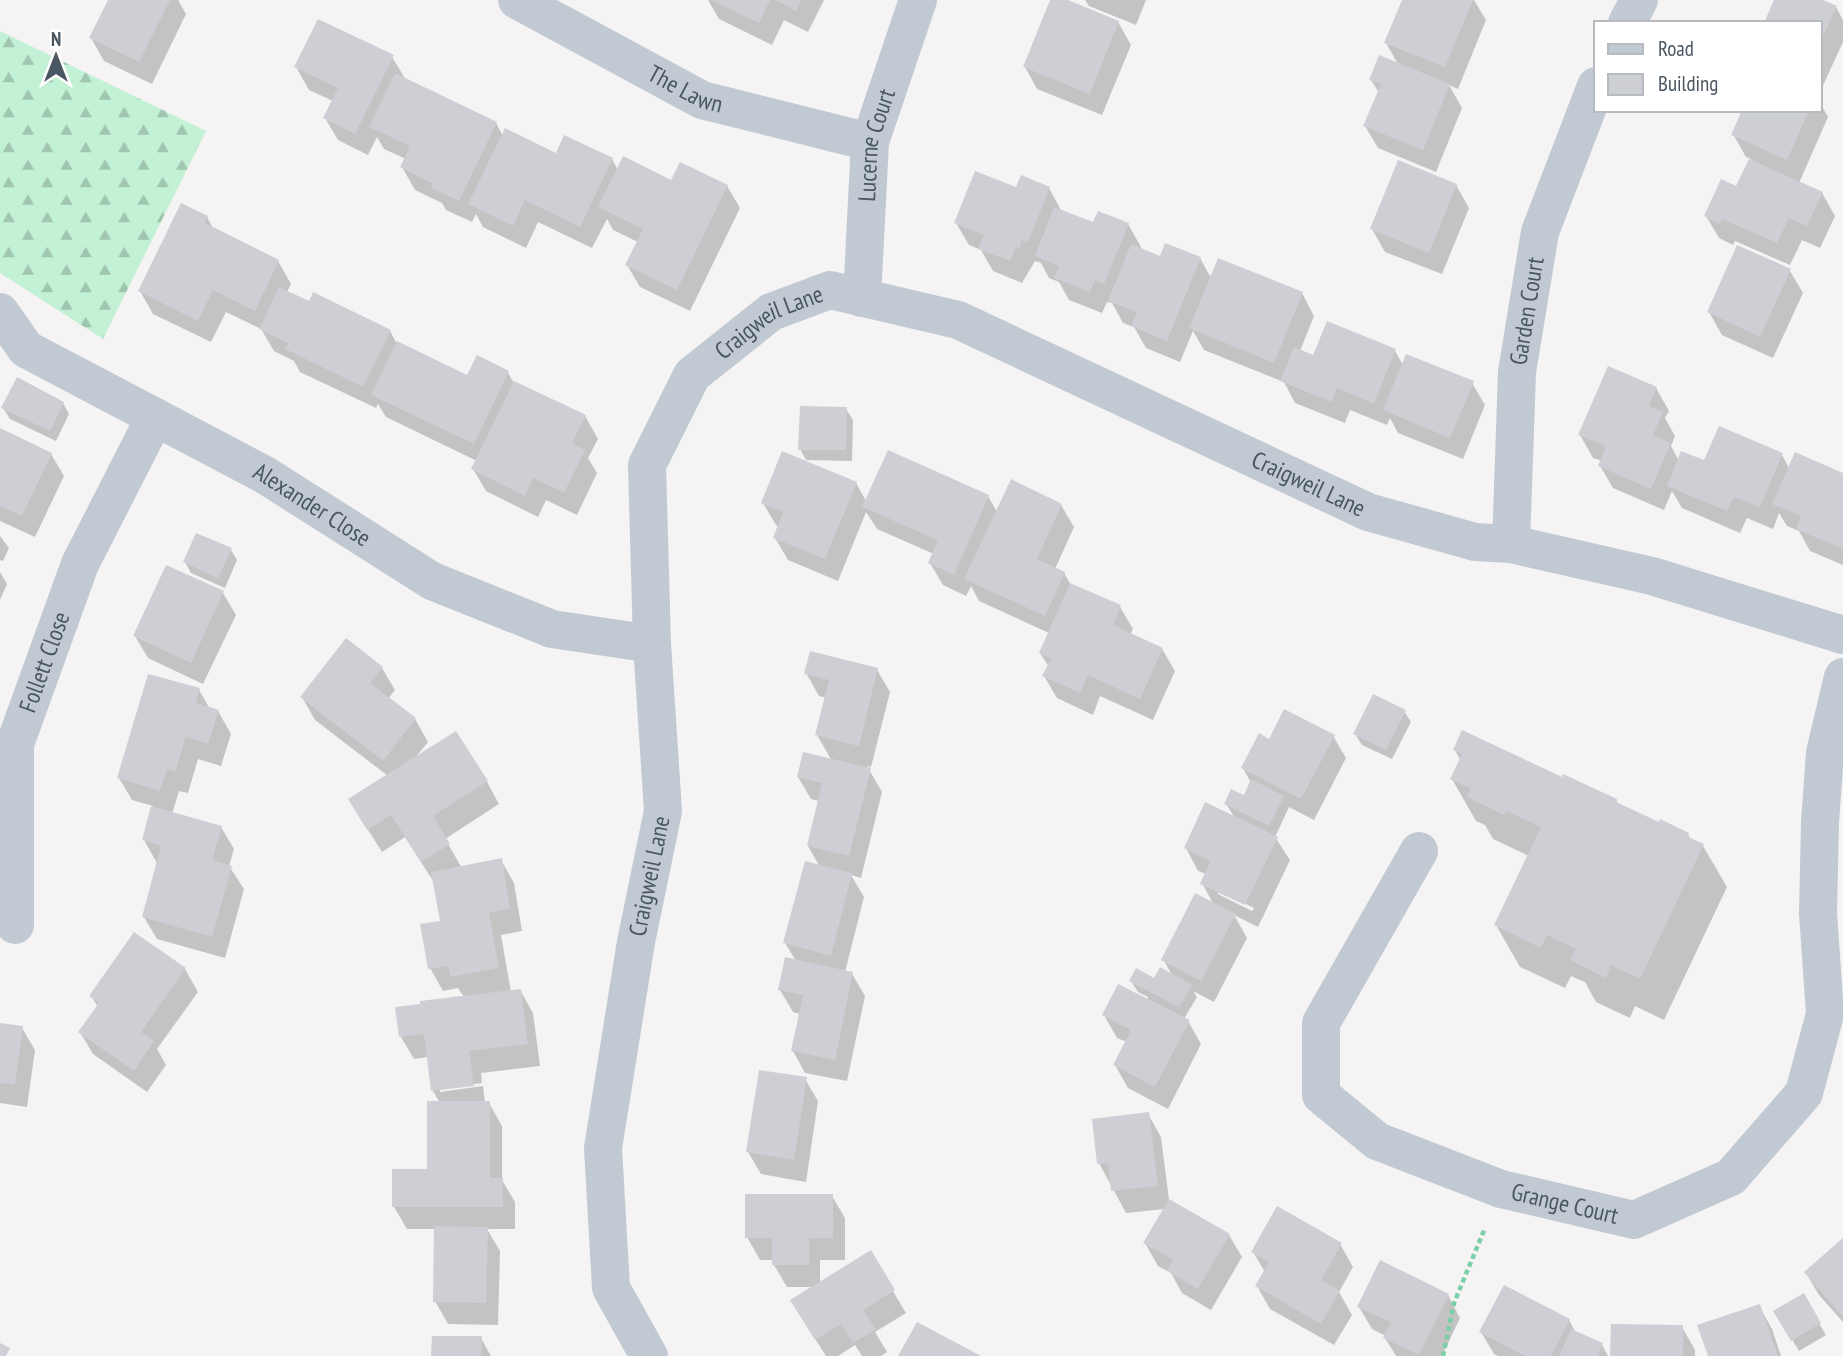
<svg xmlns="http://www.w3.org/2000/svg" width="1843" height="1356" font-family="'PT Sans Narrow',sans-serif">
	<style>
		.forest { fill: url(#forest-firs) }
		.shadow { fill: #0003; fill-rule: evenodd }
		.building { fill: #cdcfd5 }
		.lines { fill: none; stroke-linecap: round; stroke-linejoin: round }
		.path { stroke: #7ad0a6; stroke-width: 4.5; stroke-dasharray: 5 3.5; stroke-linecap: butt }
		.minor { stroke: #c1cad2; stroke-width: 38 }
		.labels { text-anchor: middle; stroke-width: 6; stroke-linejoin: round; paint-order: stroke }
		.street-label { font-size: 24px; fill: #4a5661; stroke: #fff }
	</style>
	<defs>
		<pattern id="forest-firs" width="22" height="20" patternUnits="userSpaceOnUse" patternTransform="scale(1.75)"><rect width="22" height="20" fill="#c3f1d5"/><path d="M5 1l3.5 6h-7zM16 11l3.5 6h-7z" fill="#a0c6b0"/></pattern>
	</defs>
	<rect width="100%" height="100%" fill="#f5f3f3"/>
	<path class="forest" d="M0,31L206,131L103,339L0,273Z"/>
	<path class="shadow" d="M110,0H178L186,14L152,84L104,61L91,38Z
		M708,0H824L808,32L784,20L772,45L719,19Z
		M1052,0H1064L1118,22L1131,45L1102,115L1037,89L1025,67Z
		M1085,0H1146L1136,25L1089,6Z
		M1403,0H1474L1486,20L1458,89L1449,85L1462,108L1436,172L1378,148L1365,126L1379,93L1371,80L1399,66L1386,43Z
		M1776,0H1819L1836,7L1843,20V42L1820,92V23Z
		M392,57L406,80L496,123L503,136L557,155L612,159L618,170L672,182L727,186L740,208L690,311L640,287L627,265L638,242L613,230L607,219L592,248L538,222L526,248L483,227L476,214L472,222L446,210L442,203L415,190L402,167L406,159L384,149L377,137L368,155L338,140L325,118L333,101L309,90L296,67Z
		M1820,103L1828,117L1799,183L1822,193L1835,216L1820,248L1802,240L1790,265L1735,241L1733,245L1719,238L1706,216L1737,189L1751,159L1746,157L1733,134L1744,110H1820Z
		M1456,185L1469,208L1442,274L1385,252L1372,229Z
		M1049,188L1062,212L1094,225L1128,224L1141,247L1140,250L1161,258H1200L1211,278L1302,293L1314,316L1300,351L1314,357L1395,351L1403,365L1472,383L1485,405L1463,459L1398,433L1390,418L1387,425L1350,410L1345,423L1295,403L1284,382L1204,350L1193,331L1180,362L1146,348L1134,327L1123,323L1112,303L1107,302L1102,313L1069,300L1059,282L1049,278L1041,263L1035,261L1022,283L993,271L981,250L969,245L956,223L1017,189Z
		M207,217L214,230L278,261L291,284L287,292L310,304L390,331L396,342L468,377L508,373L514,383L585,416L598,439L588,458L597,473L577,515L546,500L538,517L486,491L473,469L477,461L386,417L378,404L376,408L300,372L294,361L274,351L261,329L226,312L211,342L153,314L140,291Z
		M1790,271L1803,293L1773,358L1722,335L1709,312Z
		M1656,388L1669,411L1665,418L1675,436L1671,446L1679,461L1705,463L1782,455L1789,468L1843,475V565L1810,551L1799,531L1787,526L1779,513L1773,529L1747,518L1740,533L1682,508L1672,491L1664,510L1613,488L1600,466L1602,461L1593,458L1580,435Z
		M63,403L69,414L56,441L10,419L3,408Z
		M846,409L853,420L852,461L806,460L800,449Z
		M0,430L51,454L64,476L35,537L0,521Z
		M856,483L866,501L988,496L997,512L1061,505L1074,527L1055,569L1064,573L1071,585L1120,607L1133,629L1130,635L1162,649L1175,671L1153,720L1100,696L1093,715L1057,698L1044,676L1049,667L1040,653L1049,633L979,601L971,586L966,596L943,585L930,563L934,554L877,529L866,512L838,581L788,560L775,538L779,527L776,525L763,503Z
		M0,536L9,548L3,561L0,560Z
		M231,550L237,560L225,588L191,573L185,562Z
		M0,572L7,584L0,600Z
		M223,593L236,615L203,684L148,658L135,636Z
		M382,668L395,690L388,699L415,719L428,742L415,758L487,782L499,804L445,839L462,868L501,860L514,883L522,931L501,935L511,992L520,990L533,1013L540,1066L481,1073L482,1083L440,1088V1092L483,1086L485,1103H489L502,1126V1180L515,1202V1229H487L500,1251L498,1325L448,1324L435,1301L436,1229H407L394,1207L428,1170L440,1103L433,1091L428,1057L414,1059L401,1037L464,997L458,988L443,991L430,968L442,923L435,884L405,837L382,852L363,822L388,776L315,720L302,697Z
		M877,670L890,692L871,767L867,766L882,792L861,878L851,875L864,897L845,972L852,974L865,996L847,1081L805,1073L793,1051L800,1014L793,1012L780,990L796,961L785,943L820,867L808,846L819,801L811,799L798,777L832,761L817,735L827,698L819,696L806,673Z
		M199,690L210,709L218,711L231,734L221,766L198,759L188,793L179,791L172,814L221,827L234,849L229,866L244,889L225,958L157,939L144,917L157,863L144,840L153,806L132,800L119,778Z
		M1404,711L1411,722L1392,759L1362,745L1355,734Z
		M1333,736L1346,758L1314,820L1289,807L1275,837L1290,860L1258,927L1234,915L1247,938L1214,1002L1193,991L1197,997L1184,1019L1188,1021L1201,1044L1168,1109L1128,1088L1115,1065L1127,1042L1117,1038L1104,1015L1147,1000L1148,997L1138,992L1131,981L1173,977L1163,959L1214,905L1202,883L1206,874L1198,871L1186,848L1235,818L1226,804L1244,797L1251,783L1243,768L1270,741ZM1218,890L1254,908L1252,911L1218,894Z
		M1455,750L1562,779L1616,800L1619,806L1688,835L1691,840L1703,846L1727,887L1664,1020L1635,1006L1630,1018L1596,1002L1585,982L1571,976L1565,988L1520,967L1496,925L1529,856L1493,839L1485,825L1476,821L1452,779L1461,761Z
		M185,969L198,992L157,1049L166,1065L147,1092L93,1054L80,1032L98,1007L91,996Z
		M0,1025L22,1028L35,1050L27,1107L0,1103Z
		M805,1079L818,1101L806,1182L761,1174L748,1152Z
		M1148,1114L1161,1137L1169,1200L1229,1235L1242,1257L1211,1310L1182,1293L1171,1273L1158,1266L1145,1243L1165,1209L1126,1213L1099,1163Z
		M832,1196L845,1218V1260H820V1284L870,1253L906,1313L875,1332L887,1352L881,1356H862L855,1345L838,1356H826L805,1323L815,1287H787L774,1265V1260H760L747,1237Z
		M1843,1241V1322L1819,1295L1806,1273Z
		M1340,1244L1353,1267L1339,1292L1352,1315L1334,1345L1270,1309L1257,1286L1265,1272L1253,1252Z
		M1448,1295L1460,1318L1442,1356H1396L1385,1338L1386,1336L1372,1329L1359,1307Z
		M1803,1296L1826,1335L1799,1351L1776,1312Z
		M1759,1306L1772,1329L1781,1356H1710Z
		M1569,1320L1576,1333L1602,1345L1608,1356H1498L1494,1354L1481,1332Z
		M1682,1327L1695,1350V1356H1612Z
		M481,1338L491,1356H433Z"/>
	<path class="building" d="M108,0H170L139,62L89,38Z
		M711,0H770L759,23Z
		M775,0H801L796,11Z
		M1050,0H1068L1119,21L1090,94L1023,67Z
		M1402,0H1473L1445,67L1384,43Z
		M1774,0H1823L1837,6L1820,43V23H1764Z
		M318,19L394,55L355,134L323,118L338,88L294,67Z
		M1379,55L1450,84L1423,150L1363,126L1381,84L1369,80Z
		M395,73L497,122L459,201L431,188L433,184L400,167L410,146L369,127Z
		M1742,110H1809L1787,160L1731,135Z
		M505,128L556,153L564,135L613,158L580,227L525,200L513,226L468,204Z
		M623,156L671,180L680,162L728,185L677,290L625,265L643,229L598,207Z
		M1749,159L1823,192L1807,226L1789,218L1777,243L1722,219L1720,224L1704,216L1721,179L1736,186Z
		M1398,160L1457,184L1429,253L1370,229Z
		M975,171L1016,187L1021,175L1050,187L1028,242L1022,240L1019,249L1016,247L1010,261L978,249L984,235L954,223Z
		M181,203L208,216L205,223L279,260L255,311L213,290L198,321L138,291Z
		M1054,207L1093,222L1098,211L1129,223L1104,284L1095,280L1090,292L1054,278L1059,266L1035,256Z
		M1165,243L1201,257L1167,341L1131,326L1137,312L1108,301L1131,244L1160,256Z
		M1737,245L1791,269L1760,337L1707,312Z
		M1218,258L1303,292L1274,363L1189,328Z
		M279,287L309,301L313,292L391,330L363,387L285,349L288,343L259,329Z
		M1327,321L1396,349L1374,404L1337,388L1332,402L1280,381L1294,347L1313,355Z
		M397,341L467,375L477,355L509,371L474,444L371,395Z
		M1406,354L1474,381L1450,438L1383,410Z
		M1608,366L1657,387L1649,406L1663,412L1653,435L1671,443L1651,489L1598,466L1606,446L1578,435Z
		M17,377L64,402L50,431L1,408Z
		M514,381L586,415L572,443L585,450L564,493L533,478L525,496L471,469Z
		M800,406L847,407L846,450H798Z
		M1719,426L1783,453L1760,507L1734,497L1727,511L1667,486L1681,451L1704,460Z
		M0,428L52,453L22,516L0,506Z
		M888,450L989,495L954,575L928,563L938,540L862,507Z
		M782,451L857,482L825,559L773,538L783,512L761,503Z
		M1795,452L1843,473V549L1796,529L1801,516L1772,504Z
		M1011,479L1062,504L1037,559L1065,572L1045,616L964,579Z
		M196,533L232,548L218,578L183,562Z
		M166,565L224,591L191,663L133,636Z
		M1070,583L1121,605L1113,625L1163,648L1140,699L1088,675L1080,693L1042,676L1051,659L1039,653Z
		M346,638L383,667L370,683L416,718L383,761L300,697Z
		M810,651L878,668L859,746L815,735L829,680L804,674Z
		M148,674L200,688L196,703L219,710L208,744L186,737L175,772L167,769L160,791L117,778Z
		M1373,694L1406,710L1386,750L1353,734Z
		M1284,709L1335,735L1301,799L1241,768L1259,733L1269,739Z
		M1462,730L1562,777L1563,774L1617,799L1616,802L1659,822L1660,819L1689,833L1688,837L1704,844L1640,979L1611,965L1606,978L1570,960L1576,949L1547,935L1541,948L1494,925L1541,827L1506,811L1504,815L1467,797L1471,789L1450,779L1462,754L1453,750Z
		M456,731L488,781L433,816L450,844L421,862L391,815L367,830L348,799Z
		M803,752L871,768L849,856L807,846L822,783L797,777Z
		M1251,779L1284,796L1269,826L1224,804L1231,789L1244,795Z
		M1205,802L1278,837L1245,905L1200,884L1210,861L1184,848Z
		M151,806L222,826L212,860L232,866L212,937L142,917L161,846L142,840Z
		M502,858L510,909L489,913L499,968L450,977L448,966L428,969L420,924L440,921L431,872Z
		M805,861L852,873L831,956L783,943Z
		M1195,893L1236,914L1201,981L1161,960Z
		M134,932L186,968L141,1032L154,1041L134,1071L78,1032L99,1003L89,996Z
		M785,957L853,972L835,1060L791,1051L803,995L778,990Z
		M1160,967L1192,985L1179,1007L1129,981L1136,968L1154,978Z
		M1118,984L1190,1020L1155,1087L1113,1065L1131,1030L1102,1015Z
		M521,989L528,1044L469,1051L474,1086L431,1091L424,1034L399,1037L395,1007L420,1004V1001Z
		M0,1023L23,1026L15,1085L0,1083Z
		M759,1070L807,1077L794,1160L746,1152Z
		M427,1101H490V1178H503V1207H392V1169H427Z
		M1149,1112L1158,1186L1111,1191L1108,1163L1097,1164L1092,1119Z
		M745,1194H833V1238H809V1265H772V1238H745Z
		M1169,1199L1230,1234L1198,1289L1167,1271L1173,1260L1143,1243Z
		M1277,1206L1342,1243L1321,1280L1340,1291L1321,1324L1255,1286L1269,1262L1251,1252Z
		M434,1226L488,1227L486,1303L433,1302Z
		M1843,1238V1317L1804,1272Z
		M871,1250L895,1290L863,1310L876,1329L853,1343L841,1324L815,1340L790,1300Z
		M1380,1260L1449,1294L1419,1355L1383,1338L1391,1322L1357,1307Z
		M1504,1285L1570,1319L1551,1356H1525L1479,1332Z
		M1804,1293L1821,1323L1791,1341L1773,1311Z
		M1760,1304L1778,1356H1708L1697,1325Z
		M917,1322L981,1356H898Z
		M1611,1324L1683,1325V1356H1610Z
		M1571,1329L1603,1343L1598,1356H1559Z
		M432,1336H482L481,1356H431Z
		M0,1343L10,1348L6,1356H0Z"/>
	<g class="lines">
		<path class="path" d="M1443,1356L1454,1303L1485,1228"/>
		<g class="minor">
			<path id="s1" d="M517,0L702,100L870,142"/>
			<path d="M1627,23L1639,0"/>
			<path id="s2" d="M862,298L870,142L918,0"/>
			<path id="s3" d="M0,312L26,349L265,475L432,581L552,629L652,644"/>
			<path id="s4" d="M1511,544L1517,372L1540,232L1596,86"/>
			<path id="s5" d="M1419,851L1321,1023V1095L1377,1141L1501,1189L1634,1220L1731,1177L1804,1093L1825,1014L1818,913L1820,822L1825,753L1843,677"/>
			<path id="s6" d="M15,925V744L80,564L155,417"/>
			<path id="s7" d="M649,1356L611,1288L603,1148L636,942L663,811L652,644L647,465L692,375L771,312L830,290L958,320L1368,512L1475,542L1511,544L1652,576L1843,635"/>
		</g>
	</g>
	<g class="labels">
		<g class="street-label">
			<text dy="8" stroke="none"><textPath href="#s1" startOffset="191">The Lawn</textPath></text>
			<text dy="8" stroke="none"><textPath href="#s2" startOffset="154">Lucerne Court</textPath></text>
			<text dy="8" stroke="none"><textPath href="#s4" startOffset="234">Garden Court</textPath></text>
			<text dy="8" stroke="none"><textPath href="#s7" startOffset="1102">Craigweil Lane</textPath></text>
			<text dy="8" stroke="none"><textPath href="#s7" startOffset="1690">Craigweil Lane</textPath></text>
			<text dy="8" stroke="none"><textPath href="#s3" startOffset="371">Alexander Close</textPath></text>
			<text dy="8" stroke="none"><textPath href="#s6" startOffset="268">Follett Close</textPath></text>
			<text dy="8" stroke="none"><textPath href="#s7" startOffset="494">Craigweil Lane</textPath></text>
			<text dy="8" stroke="none"><textPath href="#s5" startOffset="541">Grange Court</textPath></text>
		</g>
	</g>
	<rect x="1594" y="21" width="228" height="91" fill="#ffffff" stroke="#b7bbc0" stroke-width="2"/>
	<rect x="1608" y="44" width="35" height="10" fill="#c1cad2" stroke="#b7bbc0" stroke-width="2"/>
	<text x="1658" y="56" font-size="21" fill="#4a5661">Road</text>
	<rect x="1608" y="74" width="35" height="21" fill="#cdcfd5" stroke="#b7bbc0" stroke-width="2"/>
	<text x="1658" y="91" font-size="21" fill="#4a5661">Building</text>
	<g transform="translate(56 56)" stroke="#ffffff" stroke-width="5" paint-order="stroke">
	<path d="M0-5L12 26L0 18L-12 26Z" fill="#4a5661"/>
	<text y="-10" font-size="19" font-weight="bold" text-anchor="middle" fill="#4a5661">N</text>
	</g>
</svg>
